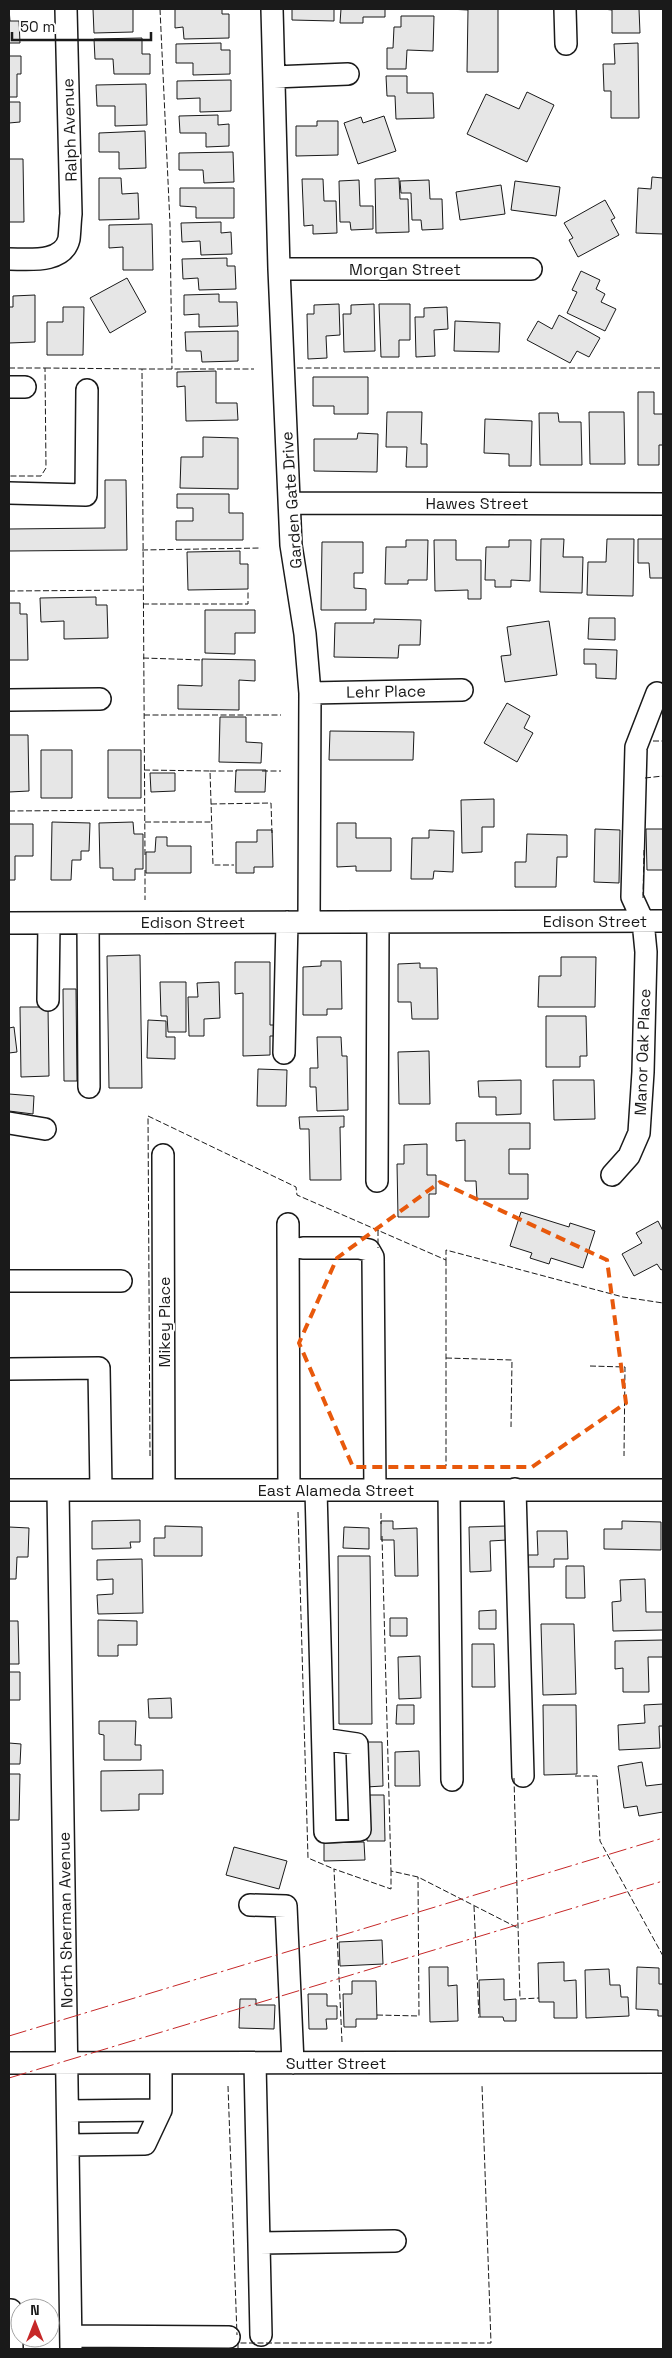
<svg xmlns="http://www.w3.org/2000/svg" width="672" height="2358" font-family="'Space Grotesk',sans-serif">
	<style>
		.building { fill: #e6e6e6; stroke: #1a1a1a }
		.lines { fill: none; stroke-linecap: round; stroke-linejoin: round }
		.minor-casing { stroke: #1a1a1a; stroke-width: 24 }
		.minor { stroke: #fff; stroke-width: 21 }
		.fence { stroke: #1a1a1a; stroke-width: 1; stroke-dasharray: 6 2.5; stroke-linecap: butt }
		.power { stroke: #c62828; stroke-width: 1; stroke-dasharray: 18 4 2.5 4; stroke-linecap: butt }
		.marked { fill: none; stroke: #e8590c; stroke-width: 4; stroke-dasharray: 10 6; stroke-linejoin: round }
		.labels { text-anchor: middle; stroke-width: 4; stroke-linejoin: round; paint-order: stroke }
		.street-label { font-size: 16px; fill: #1a1a1a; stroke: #fff }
	</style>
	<rect width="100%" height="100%" fill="#fff"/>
	<path class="building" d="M9,9L10,21H19L20,43H9Z
		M93,9H133V32L94,33Z
		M175,9H222V14H229V38L184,39L183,27L175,28Z
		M292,9H334V21L292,20Z
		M341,9H396H385V17H363V23H340Z
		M448,9H498V72H467L468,10Z
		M603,9H639L640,33H612V10Z
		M401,16H434L433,51L407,50L406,69H387V48H393L394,27H401Z
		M142,38V54H150V74H114L113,59H95L94,39Z
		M221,43V50H230V74L193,75V63H176V44Z
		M638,43L639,118H611V91H604L603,64H615L614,44Z
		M9,56H21V74H17V97H9Z
		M386,76H407V93H433L434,118L396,119L395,96H387Z
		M231,80V111L200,112V98L177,99V81Z
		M146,84L147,125L115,126V106H97L96,85Z
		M527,92L554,105L527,162L467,134L486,94L519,109Z
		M9,102H20V122L9,123Z
		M218,115V125L229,124V146L206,147V133H180L179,116Z
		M384,116L396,151L358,164L344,123L361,117L363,123Z
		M317,121H338V155L296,156V126H317Z
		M145,131L146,168L119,169V152H99V133Z
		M233,152L234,182L204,183L203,170H179V153Z
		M9,159H23L24,222H9Z
		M652,177L663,178V234L636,233L638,188L651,189Z
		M99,178H121L122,194L138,193L139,219L99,220Z
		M399,178L400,199H408L409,232L376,233L375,179Z
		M302,179H323L324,201H336L337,233L313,234V225L304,226Z
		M359,180L360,206H373V229L351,230L350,222H340L339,181Z
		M429,180L430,199H442L443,229L422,230L421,220H412L411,193H401L400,181Z
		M515,181L560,187L556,216L511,210Z
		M501,185L505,214L460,220L456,192Z
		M180,188H234V218H196V207L180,206Z
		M605,200L615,218L611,220L619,235L578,257L569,240L573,238L564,223Z
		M221,222V233L231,232L232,254L201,255L200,241L182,242L181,223Z
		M152,224L153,270H123V247L109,248V225Z
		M227,258V266H235L236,289L199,290L198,278L183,279L182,259Z
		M581,271L600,280L596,289L605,294L601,302L616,309L605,331L567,313L577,292L572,290Z
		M127,278L146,312L110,333L90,298Z
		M219,294V302H237L238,326L199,327V314L184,315V295Z
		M35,295V342L9,343V307H13V296Z
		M339,304L340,335L326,336L327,358L308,359L307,314H314V305Z
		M374,304L375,351L344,352L343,314H351V305Z
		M379,304H410V340H399V357H381Z
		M63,307H84L83,355H47V322H63Z
		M447,307L448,329L434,330L435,356L416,357L415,317H424V308Z
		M559,315L600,338L589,357L577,351L570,363L527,340L538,321L552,329Z
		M455,321L500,323L499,352L454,351Z
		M238,331V361L202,362L201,351H186L185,332Z
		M216,371V403H237L238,420L186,421L185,386L177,387V372Z
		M313,377H368V414H334V406H313Z
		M638,392H654V414H663V445H659V465H638Z
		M387,412H422L421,444H427V467H406L407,447H386Z
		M589,412H624L625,464H590Z
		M539,413H558L559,422H581L582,465H540Z
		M485,419L532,421L531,466H509V454L484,453Z
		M358,433L378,434L377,472L314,471V439H357Z
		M203,437L238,438V489L180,488L181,457H203Z
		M105,480H126L127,550L9,551V529L105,528Z
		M177,494H229V513H243V540H176V521H193V508H177Z
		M541,539H564L563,557H583L582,593L540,592Z
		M607,539H634L633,596L587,595L588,562H606Z
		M638,539H663V578H650L649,563H638Z
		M406,540H428L427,580H408V584H385L386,547H406Z
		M434,540H456V560H481V599H468V590L435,591Z
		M509,540H531L530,581L511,580V587H495V580H485L486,547H509Z
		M322,542H363V573H354V588L366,589V610H321Z
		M240,551V564H248V589L188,590L187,552Z
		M96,597V605H107L108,638L64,639V621L41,622L40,598Z
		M9,603H20V614H27L28,660H9Z
		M205,610H255V633H235V654L205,653Z
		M589,618H615V640L588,639Z
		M374,619L421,620L420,645H399L398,658L334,657L335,623H374Z
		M549,621L557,675L505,682L501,656L511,655L507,627Z
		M584,649L617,650L616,679L596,678V664H584Z
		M202,659L255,660V681L239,680V710L178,709V685L202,686Z
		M507,703L530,716L524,728L533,733L517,762L484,743Z
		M220,717H246V742L262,743L261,763L219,762Z
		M330,731L414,732L413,760H329Z
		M9,735H28L29,791L9,792Z
		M41,750H72V798H41Z
		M108,750H141V798H108Z
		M236,770H266L265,792H235Z
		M150,773H175V791L151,792Z
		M494,799V827H482V852L462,853L461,800Z
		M52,822L90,823L89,851H81V860H72L71,880H51Z
		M133,822L134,834H143V869H135V880H113V868H100L99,823Z
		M337,823H356V838H391V871H356V866L337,867Z
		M9,824H33V856H15V880H9Z
		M595,829L620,830L619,883L594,882Z
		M646,829H663V870H647Z
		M257,830H272L273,867H254V873H236V842H257Z
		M429,830L454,831L453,872L434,871L433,879H411L412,838H429Z
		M527,834L567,835V857H557L556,887H515V862H526Z
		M156,837H167V846H191V873H146V852H155Z
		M140,955L142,1088H109L107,956Z
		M561,957H596L595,1007H538L539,976H561Z
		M321,961H341L342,1009H327V1015H303V967L321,966Z
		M235,962H270V1025H282V1036H270V1055L243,1056V993L235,994Z
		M420,963V968H437L438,1019H412L411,1002H398V964Z
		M160,982H186V1032H168L167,1016H161Z
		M219,982L220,1018L204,1019V1036H189L188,997H198L197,983Z
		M63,989H76L77,1081H64Z
		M20,1007H48L49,1076L21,1077Z
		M546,1016H586L587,1056H580V1067H546Z
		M148,1020L166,1021V1037H175V1059L147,1058Z
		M14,1027L17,1052L9,1053V1028Z
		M317,1037H341L342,1056H347L348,1110L317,1111L316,1087H310V1068H318Z
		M429,1051L430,1104H399L398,1052Z
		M258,1069L287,1070L286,1106H257Z
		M521,1080V1114L496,1115V1097H479L478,1081Z
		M553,1080H594L595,1119L554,1120Z
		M9,1094L34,1096L33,1114L9,1111Z
		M344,1116V1127H340L341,1180H310L309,1129H300L299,1117Z
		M456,1123H530V1149H509V1174H528V1199H477L476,1181H465V1140L456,1141Z
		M427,1144V1175H436V1194H429V1217H398L397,1164H404V1145Z
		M521,1212L569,1227L570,1223L595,1231L583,1268L551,1258L549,1264L530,1258L532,1253L510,1246Z
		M658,1221L663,1231V1269L661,1270L657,1264L634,1276L622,1254L642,1243L636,1233Z
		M140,1520V1542H130L131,1548L92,1549V1521Z
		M381,1521H393V1529L417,1528L418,1576H395L394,1540H381Z
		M622,1521L661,1522V1550L604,1549V1529H622Z
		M165,1526L202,1527V1556H154V1538H165Z
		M506,1526L507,1540L490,1541L491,1571L470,1572L469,1527Z
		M9,1527L29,1528L28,1557H17L16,1579H9Z
		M344,1527L369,1528V1549L343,1548Z
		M537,1531H567L568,1559H554V1567H528V1555H538Z
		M338,1556H370L372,1724H339Z
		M142,1559L143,1613L98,1614L97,1595L113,1594V1579L97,1580V1560Z
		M566,1566H584L585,1598H566Z
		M645,1579L646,1612H663V1630L613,1631L612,1602L621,1601L620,1580Z
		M496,1610V1629H479V1611Z
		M390,1618H407V1636H390Z
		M98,1620L137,1621V1645H118V1656H98Z
		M9,1621H18L19,1664H9Z
		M541,1624H574L576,1694L543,1695Z
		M663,1640V1657H648L649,1692H623V1668L615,1669V1641Z
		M472,1644H494L495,1687H472Z
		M420,1656L421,1698L399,1699L398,1657Z
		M9,1672H20V1700H9Z
		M171,1698L172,1718H149L148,1699Z
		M663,1704V1726H659L660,1748L619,1750L618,1725L645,1723L644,1705Z
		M397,1705H414V1724H396Z
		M543,1705H576L577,1774L544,1775Z
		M99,1721H136L135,1745H141V1760H104V1735L99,1734Z
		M365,1742H382L383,1786L366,1787Z
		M9,1743L21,1744L20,1764H9Z
		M419,1751L420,1786H395V1752Z
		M642,1762L646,1786L663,1784V1812L639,1816L637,1806L624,1808L618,1766Z
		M163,1770V1794H139V1810L101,1811V1771Z
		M9,1774H20L19,1820H9Z
		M367,1795H384L385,1841H367Z
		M364,1842L365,1860L324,1861V1843Z
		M234,1847L287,1861L279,1889L226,1875Z
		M382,1940L383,1964L340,1966L339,1942Z
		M564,1962V1981L576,1980L577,2018H554V2002H539L538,1963Z
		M429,1967H448V1986L457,1985L458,2021L430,2022Z
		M637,1967L659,1968V1984H663V2016H658V2010L636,2009Z
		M609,1969L610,1985H620L621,1997H628L629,2016L586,2018L585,1970Z
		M504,1979V2000L516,1999V2021H504L503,2017H480L479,1980Z
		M352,1981H376L377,2019H356V2027H344L343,1994H352Z
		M308,1994H327V2006H337V2019H326L327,2029H309Z
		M240,1999H256V2005H275L274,2029L239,2028Z"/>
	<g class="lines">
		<g class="minor-casing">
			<path id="minor" d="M272,9L279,269L291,545L305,634L310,693L309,922
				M565,9L566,44
				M274,77L348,74
				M9,259C28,259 63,264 69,239C70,231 70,222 71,214L66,9
				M279,269H531
				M9,387H25
				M9,493L86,495L87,390
				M290,503L663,504
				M310,693L462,690
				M9,700L100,699
				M9,923L663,921
				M88,923L89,1087
				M48,1000L49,923
				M284,1053L287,922
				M9,1123L45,1129
				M163,1155L164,1490
				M612,1175L629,1156L639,1133L643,1072L646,952L643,921L632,897L636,747L657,693
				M377,1181L378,922
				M288,1224L289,1490
				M303,1248H359L369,1250L373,1257L375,1490
				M9,1281H121
				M9,1369L99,1368L101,1490
				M515,1489L523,1776
				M9,1490H663
				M58,1490L71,2349
				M316,1490L325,1832L360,1830L357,1744L323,1739
				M449,1490L452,1780
				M250,1905L286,1906L293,2063
				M9,2063L663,2062
				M255,2063L261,2335
				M68,2111L161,2110V2063
				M68,2145L145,2144L161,2110
				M259,2243L395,2241
				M9,2310H11L12,2349
				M71,2336L229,2337"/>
		</g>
		<use href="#minor" class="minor"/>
		<path class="fence" d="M160,9L170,224L172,369
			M9,368H45L46,468L41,476H9
			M45,368L142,369
			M297,368H663
			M142,550L261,548
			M9,591L143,590
			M143,604H248V592
			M143,658L203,660
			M144,715H281
			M653,741H663
			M144,770L210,771L213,865H234
			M210,771H237
			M262,771H281
			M645,778L663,776
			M211,804L271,803L272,833
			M9,811L144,810
			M145,822H212
			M145,855L142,369H254
			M145,870V900
			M643,898L644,850
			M378,1230V1248
			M446,1260V1466
			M446,1358L512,1360L511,1427
			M590,1366L625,1367L624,1456
			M150,1456L148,1116L296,1187L297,1195L446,1260V1250L623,1297L663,1303
			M298,1512L308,1858L334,1869
			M381,1513V1524
			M382,1536L391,1871L418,1877L518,1928
			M575,1776H597L600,1841L663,1956
			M514,1778L520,1999L539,1998
			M474,1906L479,2018
			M377,2015L419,2016L418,1877
			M342,2042L334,1869L391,1889V1871
			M228,2086L237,2335
			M238,2349V2343H491L482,2085"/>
		<path class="power" d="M9,2036L663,1838
			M9,2078L663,1881"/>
	</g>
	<path class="marked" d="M440,1182L607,1260L626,1403L532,1467H353L299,1343L337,1258Z"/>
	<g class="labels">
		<g class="street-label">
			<text transform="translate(69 130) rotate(-92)" y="6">Ralph Avenue</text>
			<text x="405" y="275">Morgan Street</text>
			<text transform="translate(291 500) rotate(-94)" y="6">Garden Gate Drive</text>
			<text x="477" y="509">Hawes Street</text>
			<text transform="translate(386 691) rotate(-1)" y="6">Lehr Place</text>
			<text x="595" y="927">Edison Street</text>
			<text x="193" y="928">Edison Street</text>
			<text transform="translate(642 1052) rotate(-88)" y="6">Manor Oak Place</text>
			<text transform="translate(164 1322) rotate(-90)" y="6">Mikey Place</text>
			<text x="336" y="1496">East Alameda Street</text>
			<text transform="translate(65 1920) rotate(-91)" y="6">North Sherman Avenue</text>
			<text x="336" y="2069">Sutter Street</text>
		</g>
	</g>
	<rect width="672" height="2358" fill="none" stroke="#1a1a1a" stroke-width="20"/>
	<g transform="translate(35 2323)"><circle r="24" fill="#ffffff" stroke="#a3a3a3"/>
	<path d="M0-4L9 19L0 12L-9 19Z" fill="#c62828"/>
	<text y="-8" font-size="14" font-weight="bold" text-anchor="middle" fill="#1a1a1a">N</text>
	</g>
	<path d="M12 32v8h139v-8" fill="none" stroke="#1a1a1a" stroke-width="2.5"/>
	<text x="20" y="32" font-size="15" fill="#1a1a1a" stroke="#ffffff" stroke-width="4" paint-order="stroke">50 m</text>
</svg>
